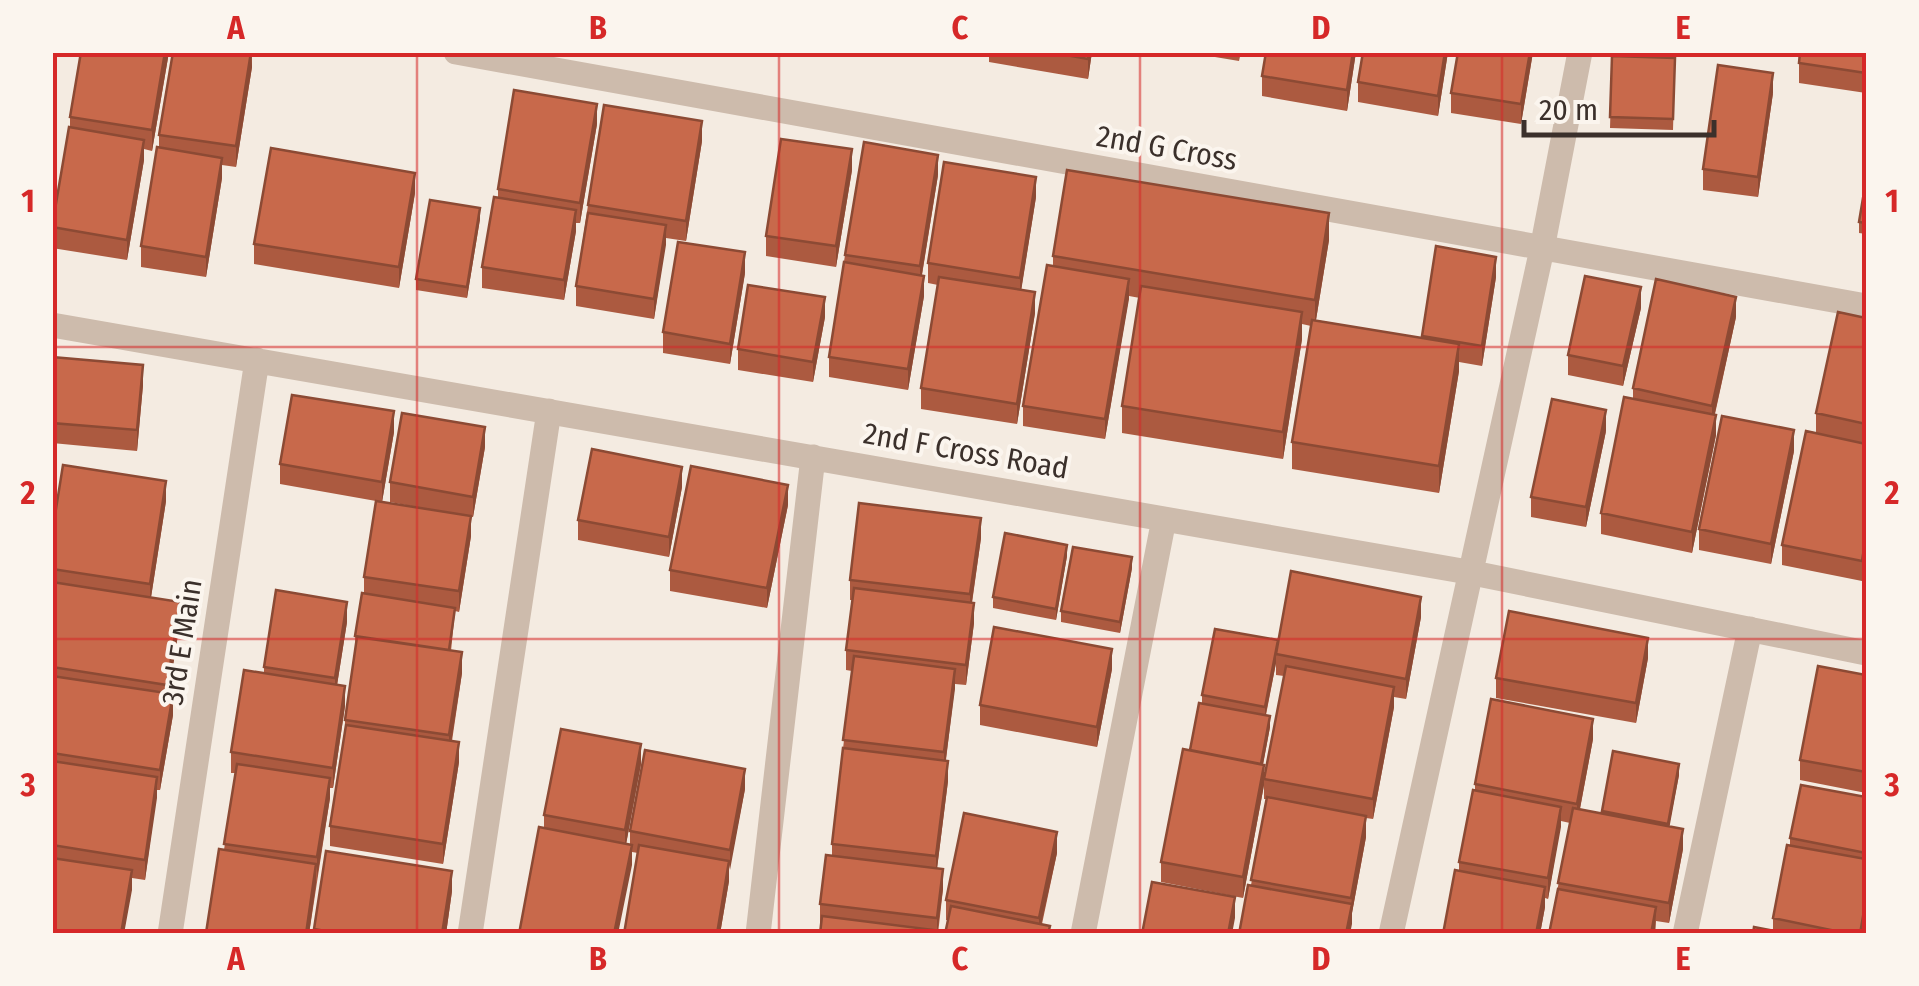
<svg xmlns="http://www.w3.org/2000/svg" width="1919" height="986" font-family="'Fira Sans Condensed',sans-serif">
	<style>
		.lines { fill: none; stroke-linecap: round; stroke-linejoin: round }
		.minor { stroke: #cdbbac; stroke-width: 25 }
		.wall { fill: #ac5a40; fill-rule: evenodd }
		.shaded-wall { fill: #8c4a34 }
		.building { fill: #c8694b; stroke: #8c4a34; stroke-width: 2.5 }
		.grid { fill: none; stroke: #d62828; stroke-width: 2.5; stroke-opacity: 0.55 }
		.labels { text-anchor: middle; stroke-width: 8; stroke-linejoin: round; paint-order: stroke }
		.street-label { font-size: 30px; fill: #3b302b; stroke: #fbf5ee }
		.neatline { fill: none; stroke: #d62828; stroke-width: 4 }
		.grid-label { font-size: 32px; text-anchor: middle; font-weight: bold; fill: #d62828 }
	</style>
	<rect width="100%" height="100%" fill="#f4ebe1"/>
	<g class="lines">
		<path class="minor" d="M456,52L1866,306
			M52,325L1468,572L1866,653
			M170,934L257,360
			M470,934L549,411
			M758,934L813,457
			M1083,934L1164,519
			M1391,934L1542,249L1580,52
			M1685,934L1750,629"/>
	</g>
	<path class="wall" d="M169,52L152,151L144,149V160L127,260L52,248V225L70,127V117Z
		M252,52V67L236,167L222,165V178L206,277L141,267V246L159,148V135Z
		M989,52H1092L1088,79L989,62Z
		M1185,52H1241L1239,61Z
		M1356,52L1347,111L1262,96V76Z
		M1448,52L1438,116L1358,102V82Z
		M1458,52H1533L1521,124L1451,113V93Z
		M1866,52V93L1799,83V63Z
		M1612,56L1675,58L1673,130L1610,128Z
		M1773,93L1758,197L1703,190V169Z
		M597,124L580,223H576V231L564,300L482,288V267L498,197V189Z
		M702,141L686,241L666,238L654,319L576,306V286L588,205Z
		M852,170L836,267L766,256V236Z
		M938,175L922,275L924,296L908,390L829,377V357L845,255Z
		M1866,180V234L1859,233V222Z
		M415,193L399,288L254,264V244Z
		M1036,197L1021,290L1035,313L1017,424L921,409V388L938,285L928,283V263Z
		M480,219L467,298L416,290V279Z
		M1329,240L1316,320L1422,338L1436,246L1496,277L1482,366L1459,362V371L1439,493L1292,469V442L1311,326L1302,324V339L1283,459L1122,433V406L1140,298L1129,296L1105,439L1023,426V406L1053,266V256Z
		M745,273L730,364L663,353V332Z
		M1641,308L1623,386L1568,375V355Z
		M825,317L813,382L738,370V349Z
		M1736,317L1715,414L1716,435L1692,553L1601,534V513L1633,398V388Z
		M1866,318V444L1862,581L1782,565V545L1816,434V413Z
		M52,357L143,385L137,451L52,443Z
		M1606,431L1586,527L1531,517V497Z
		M394,432L382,502L427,509L390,502V482L485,447L473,517H471V536L459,612L455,611L451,651L462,673L452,741L459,762L443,864L330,846V826L345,731V720L356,647L355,636L364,594V577L376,501L280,484V464Z
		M1794,451L1771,564L1699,550V529Z
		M682,487L669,557L578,540V520Z
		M166,501L151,597L180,622L168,694L173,715L160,790H157L145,880L132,878V890L52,934V534Z
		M788,505L767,608L670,591V570Z
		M981,538L972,603L974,623L966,685L955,684L946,760L948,781L937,868L943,889L938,934H820V904L832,856V844L852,671L846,670V650L852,600H850V580Z
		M1067,556L1056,620L993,608V597Z
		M1132,568L1120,633L1061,622V611Z
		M1421,617L1406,699L1394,697V707L1373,819L1366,818V837L1352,913L1350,934H1239L1251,885L1267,799H1264V785L1243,898L1161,882V862L1202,703V695L1278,640ZM1276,663V675L1284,676L1264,779L1263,765L1270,727L1266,715Z
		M347,622L337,685L345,706L333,788H330V798L309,934H206L224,850L235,773H231V752L264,673V667Z
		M1648,658L1636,723L1496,698V678Z
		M1112,669L1097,747L980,725V705Z
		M1866,675V793L1800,780V760Z
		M1593,739L1580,809L1602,814L1613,751L1679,775L1669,826L1683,849L1669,923L1656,921L1655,934H1549L1570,823L1561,821L1548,899L1545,898V907L1540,934H1443L1459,871V862L1475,791V784Z
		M641,764L626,844H630V831L745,789L729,870V881L720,934H624L638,853L632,852V865L544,828V815Z
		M1866,797V919L1864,934H1753L1773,930V918L1790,845V838Z
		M1057,853L1042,924L1050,934L946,920V900Z
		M452,891L446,934H314V929Z"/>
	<path class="shaded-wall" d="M165,52H169L152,151V130Z
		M251,52L252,67L236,167V146Z
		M1089,52H1092L1088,79V59Z
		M1353,52H1356L1347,111V90Z
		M1445,52H1448L1438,116V96Z
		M1530,52H1533L1521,124V104Z
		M1773,73V93L1758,197V177Z
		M597,104V124L580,223V203Z
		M702,121V141L686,241V221Z
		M144,140V160L127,260V240Z
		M852,149V170L836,267V246Z
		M938,155V175L920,286V266Z
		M222,158V178L206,277V257Z
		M415,173V193L399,288V267Z
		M1036,177V197L1020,298V278Z
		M480,208V219L467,298V287Z
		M576,210V231L564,300V280Z
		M1329,213V240L1315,326V300Z
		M666,225V245L654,319V299Z
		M745,252V273L730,364V344Z
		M1496,257V277L1482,366V346Z
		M924,276V296L908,390V369Z
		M1129,279V299L1105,439V419Z
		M1641,287V308L1623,386V366Z
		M1035,292V313L1017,424V404Z
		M825,297V317L813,382V362Z
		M1736,297V317L1712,426V406Z
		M1302,312V339L1283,459V432Z
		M1459,344V371L1439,493V466Z
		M143,365V385L137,451V430Z
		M1606,410V431L1586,527V507Z
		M394,411V432L382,502V482Z
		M1716,415V435L1692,553V532Z
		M485,427V447L473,517V497Z
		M1794,430V451L1771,564V544Z
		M682,467V487L669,557V537Z
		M166,481V501L150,604V584Z
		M788,485V505L767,608V588Z
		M471,516V536L459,612V591Z
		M981,518V538L970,615V594Z
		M1866,536V556L1862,581V561Z
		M1067,545V556L1056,620V609Z
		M1132,557V568L1120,633V622Z
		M1421,597V617L1406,699V679Z
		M180,602V622L167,705V685Z
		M347,602V622L335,698V678Z
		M974,603V623L966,685V665Z
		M1648,638V658L1636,723V703Z
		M1112,649V669L1097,747V727Z
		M462,652V673L449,756V735Z
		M1276,654V663L1265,718V707Z
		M955,669V689L944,773V752Z
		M345,686V706L333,788V768Z
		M1394,687V707L1373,819V799Z
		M173,694V715L160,790V770Z
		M1270,716V727L1260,780V769Z
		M1593,719V739L1577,824V804Z
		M459,742V762L443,864V844Z
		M641,744V764L625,850V830Z
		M948,761V781L936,877V856Z
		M1679,764V775L1668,835V824Z
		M1264,765V785L1243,898V877Z
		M745,769V789L730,870V850Z
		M157,777V798L145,880V860Z
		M330,778V798L317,878V857Z
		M1561,807V827L1548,899V878Z
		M1366,816V837L1352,913V924L1350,934H1346Z
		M1683,829V849L1669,923V903Z
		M1057,832V853L1039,934V918Z
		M632,845V865L618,934H614Z
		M729,861V881L720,934H717Z
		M316,864V884L309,934H306Z
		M943,869V889L937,934V918Z
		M132,870V890L124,934H121Z
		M452,871V891L446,934H442Z
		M1545,887V907L1540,934H1536Z
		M1235,897V918L1232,934H1228Z
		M1866,899V919L1864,934H1860Z
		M1656,907L1655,934H1651Z"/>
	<path class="building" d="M81,52H165L152,130L70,117Z
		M173,52H251L236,146L159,135Z
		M1050,52H1089L1088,59Z
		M1266,52H1353L1347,90L1262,76Z
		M1363,52H1445L1438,96L1358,82Z
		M1458,52H1530L1521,104L1451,93Z
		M1800,52H1866V73L1799,63Z
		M1612,56L1675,58L1673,119L1610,117Z
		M1718,65L1773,73L1758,177L1703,169Z
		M514,90L597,104L580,203L498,189Z
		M604,105L702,121L686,221L588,205Z
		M69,127L144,140L127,240L52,227Z
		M781,139L852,149L836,246L766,236Z
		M864,142L938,155L920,266L845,255Z
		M157,147L222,158L206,257L141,246Z
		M271,148L415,173L399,267L254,244Z
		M944,162L1036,177L1020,278L928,263Z
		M1067,170L1329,213L1315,300L1053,256Z
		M1866,180V223L1859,222Z
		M494,197L576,210L564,280L482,267Z
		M430,200L480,208L467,287L416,279Z
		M588,213L666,225L654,299L576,286Z
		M678,242L745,252L730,344L663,332Z
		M1436,246L1496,257L1482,346L1422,336Z
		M844,262L924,276L908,369L829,357Z
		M1047,265L1129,279L1105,419L1023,406Z
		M1585,276L1641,287L1623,366L1568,355Z
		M939,277L1035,292L1017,404L921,388Z
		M1656,279L1736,297L1712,406L1633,388Z
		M748,285L825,297L813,362L738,349Z
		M1141,286L1302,312L1283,432L1122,406Z
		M1838,312L1866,318V424L1816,413Z
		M1312,320L1459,344L1439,466L1292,442Z
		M52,357L143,365L137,430L52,423Z
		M292,395L394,411L382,482L280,464Z
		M1624,397L1716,415L1692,532L1601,513Z
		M1552,399L1606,410L1586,507L1531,497Z
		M402,413L485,427L473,497L390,482Z
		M1722,416L1794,430L1771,544L1699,529Z
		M1806,431L1866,444V536L1862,561L1782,545Z
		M592,449L682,467L669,537L578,520Z
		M63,465L166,481L150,584L52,569V534Z
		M691,466L788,485L767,588L670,570Z
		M376,501L471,516L459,591L364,577Z
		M859,503L981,518L970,594L850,580Z
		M1005,533L1067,545L1056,609L993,597Z
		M1073,547L1132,557L1120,622L1061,611Z
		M1291,571L1421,597L1406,679L1276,654Z
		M52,582L180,602L167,685L52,667Z
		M854,588L974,603L966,665L846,650Z
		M276,590L347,602L335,678L264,667Z
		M362,593L455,608L449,650L355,636Z
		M1509,611L1648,638L1636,703L1496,678Z
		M994,627L1112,649L1097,727L980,705Z
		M1215,629L1278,640L1265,707L1202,695Z
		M357,637L462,652L449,735L345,720Z
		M854,656L955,669L944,752L843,740Z
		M1286,666L1394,687L1373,799L1264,779Z
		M1818,666L1866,675V772L1800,760Z
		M244,670L345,686L333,768L231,752Z
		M52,676L173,694L160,770L52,753Z
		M1491,699L1593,719L1577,804L1475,784Z
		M1199,703L1270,716L1261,764L1190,750Z
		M346,725L459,742L443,844L330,826Z
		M561,729L641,744L625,830L544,815Z
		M843,748L948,761L936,856L832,844Z
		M1183,749L1264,765L1243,877L1161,862Z
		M645,750L745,769L730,850L630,831Z
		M1613,751L1679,764L1668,824L1602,811Z
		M52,761L157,777L145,860L52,845Z
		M237,764L330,778L317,857L224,844Z
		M1801,785L1866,797V853L1790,838Z
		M1473,790L1561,807L1548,878L1459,862Z
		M1267,797L1366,816L1351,898L1251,880Z
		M1573,808L1683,829L1669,903L1558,883Z
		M964,813L1057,832L1039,918L946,900Z
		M539,827L632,845L614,934H519Z
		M639,845L729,861L717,934H624Z
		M1787,845L1866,859V899L1860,934H1850L1773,918Z
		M219,849L316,864L306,934L206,933Z
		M326,851L452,871L442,934H342L314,929Z
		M826,855L943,869L937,918L820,904Z
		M52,858L132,870L121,934H52Z
		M1455,870L1545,887L1536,934H1443Z
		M1152,882L1235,897L1228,934H1142Z
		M1248,885L1352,904L1346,934H1239Z
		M1558,889L1656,907L1651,934H1549Z
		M951,906L1050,926L1048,934H945Z
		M822,916L934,930V934H820Z
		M1754,927L1790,934H1753Z"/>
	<path class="grid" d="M417,52V934M779,52V934M1140,52V934M1502,52V934M52,347H1866M52,639H1866"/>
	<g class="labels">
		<g class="street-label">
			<text transform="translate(1167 148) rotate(10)" y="10">2nd G Cross</text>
			<text transform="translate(966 451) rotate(10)" y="10">2nd F Cross Road</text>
			<text transform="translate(182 642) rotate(-81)" y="10">3rd E Main</text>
		</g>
	</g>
	<rect width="1919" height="986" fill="none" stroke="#fbf5ee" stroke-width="110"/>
	<path d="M1524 120v15h190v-15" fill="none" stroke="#3b302b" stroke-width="5"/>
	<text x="1539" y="120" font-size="30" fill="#3b302b" stroke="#fbf5ee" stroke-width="8" paint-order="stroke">20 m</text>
	<rect x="55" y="55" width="1809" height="876" class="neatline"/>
	<g class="grid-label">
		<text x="236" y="39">A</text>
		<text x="598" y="39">B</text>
		<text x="960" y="39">C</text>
		<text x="1321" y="39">D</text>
		<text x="1683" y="39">E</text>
		<text x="28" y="212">1</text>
		<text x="1892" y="212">1</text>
		<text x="28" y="504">2</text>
		<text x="1892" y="504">2</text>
		<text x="28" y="796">3</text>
		<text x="1892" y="796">3</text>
		<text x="236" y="970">A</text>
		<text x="598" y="970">B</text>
		<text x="960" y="970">C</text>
		<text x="1321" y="970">D</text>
		<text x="1683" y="970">E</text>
	</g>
</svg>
